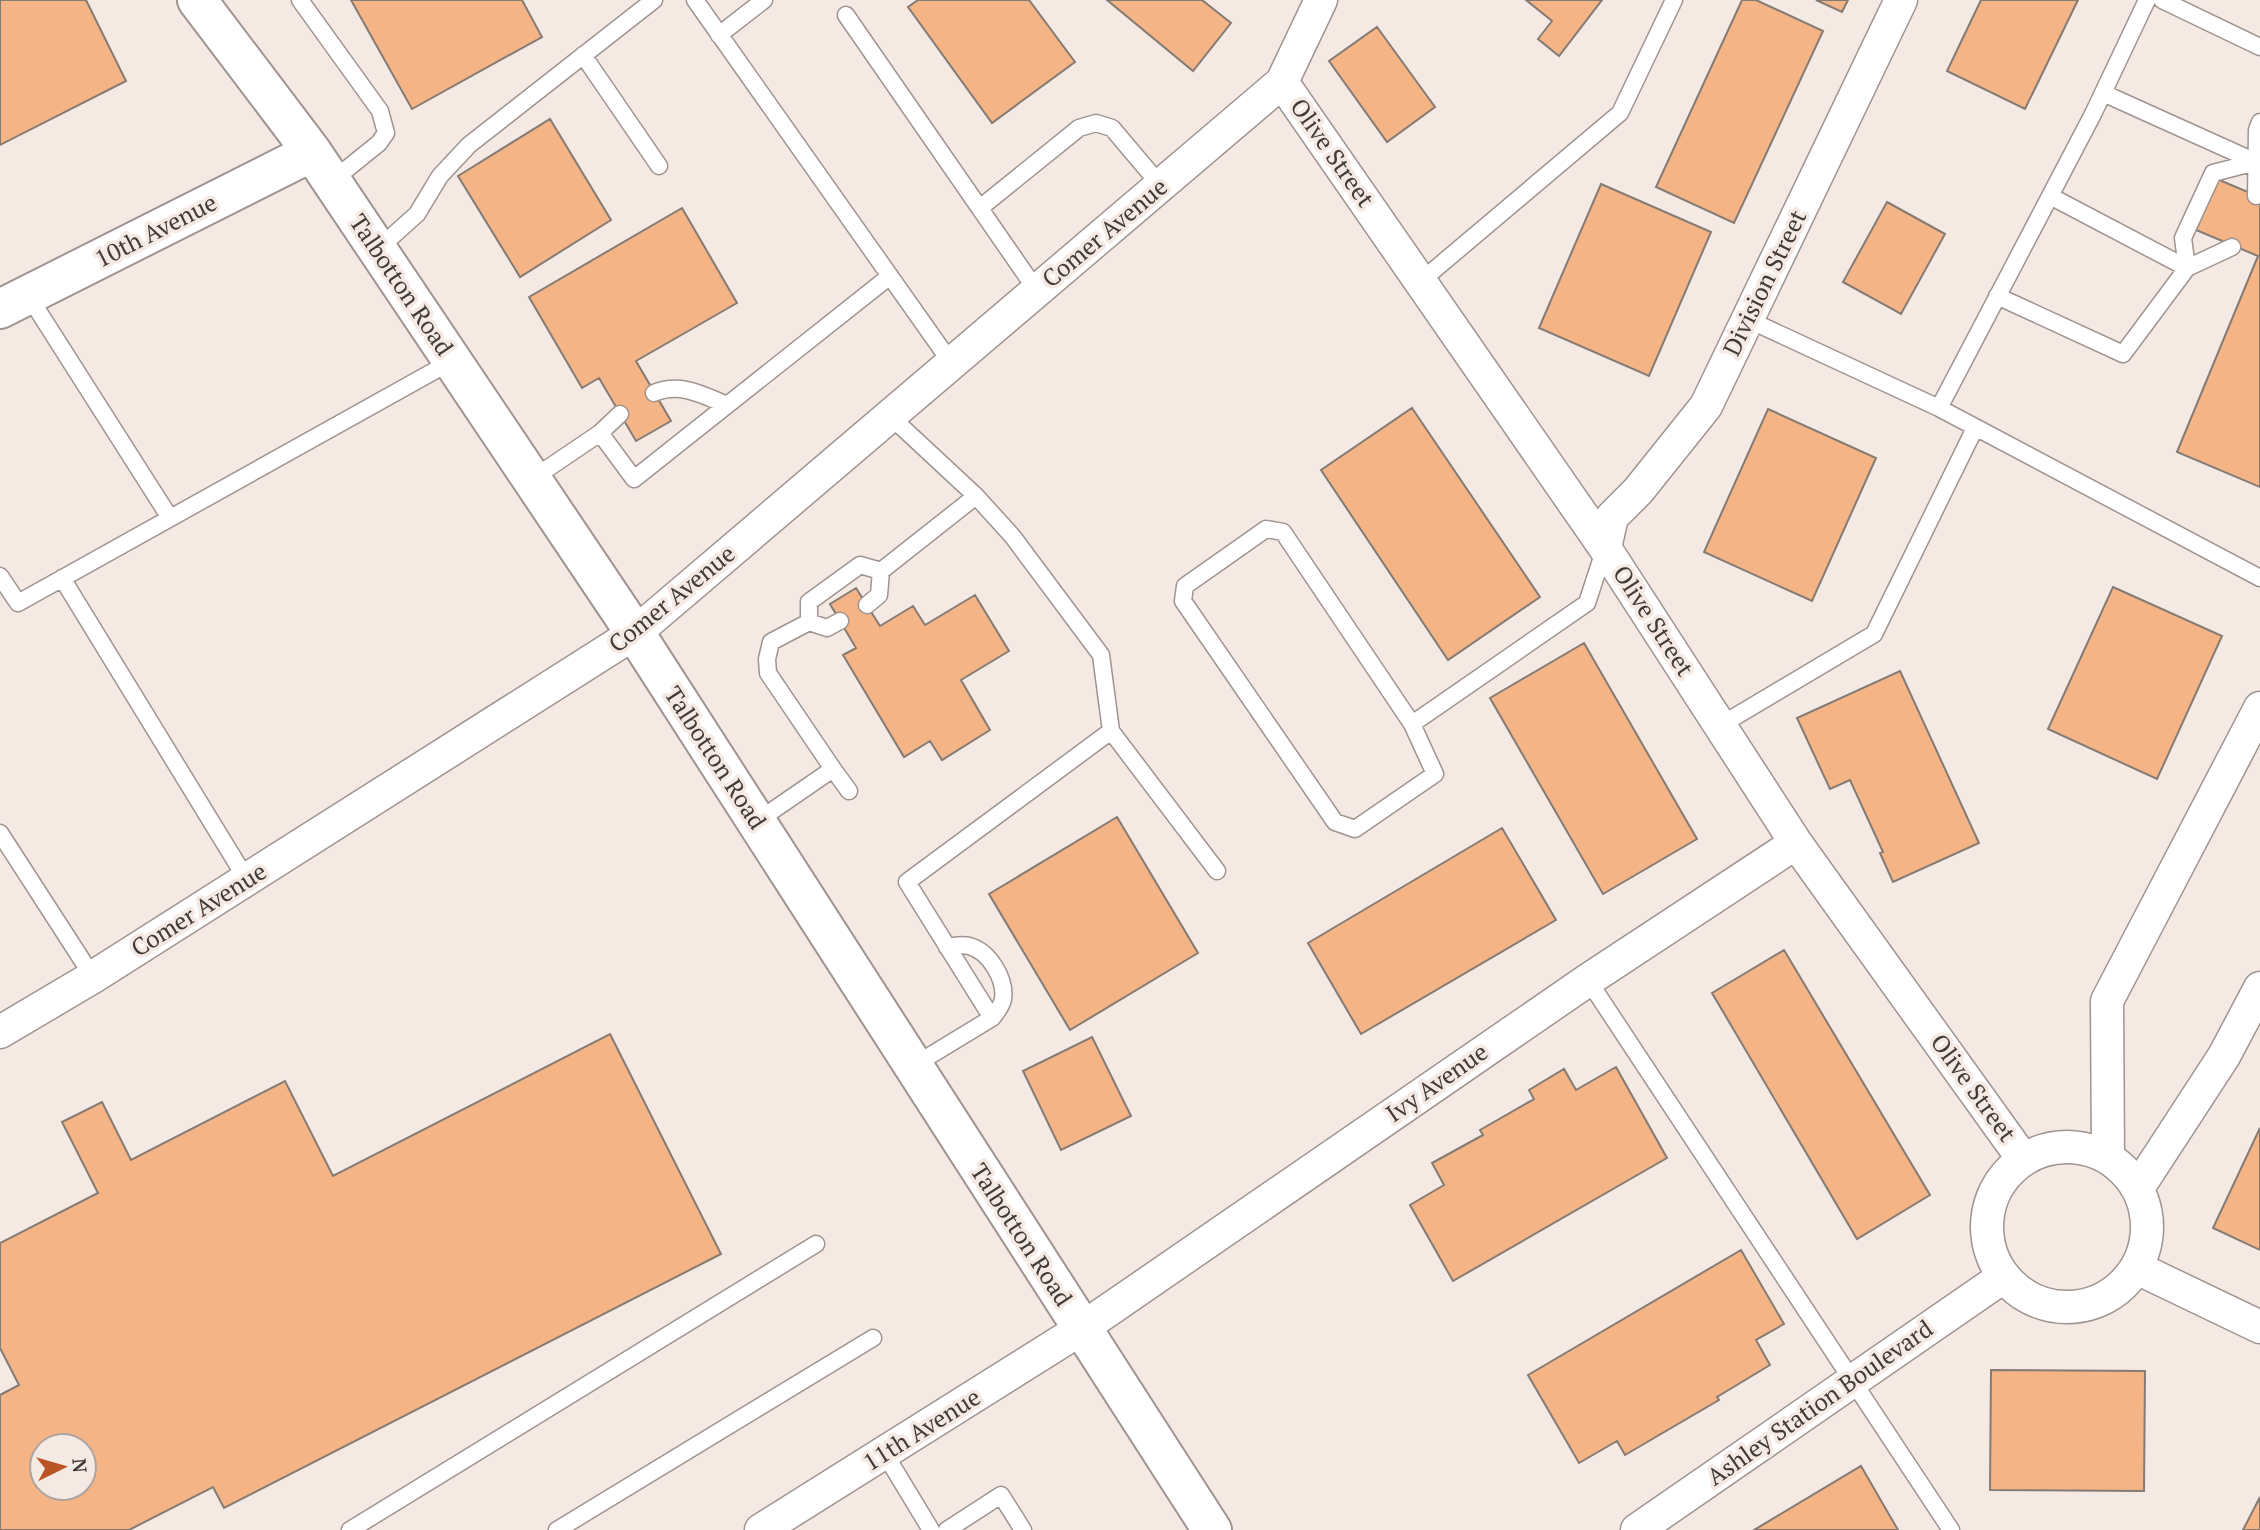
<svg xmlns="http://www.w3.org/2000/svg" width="2260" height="1530" font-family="'PT Serif',serif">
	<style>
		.building { fill: #f4b485; stroke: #847b75; stroke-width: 2; fill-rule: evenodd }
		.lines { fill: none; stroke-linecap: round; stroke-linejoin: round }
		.service-casing { stroke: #9f9490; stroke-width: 19 }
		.minor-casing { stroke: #9f9490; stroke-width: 35 }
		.secondary-casing { stroke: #9f9490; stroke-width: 42 }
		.service { stroke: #fff; stroke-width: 16 }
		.minor { stroke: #fff; stroke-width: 32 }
		.secondary { stroke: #fff; stroke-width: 38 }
		.labels { text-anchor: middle; stroke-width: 7; stroke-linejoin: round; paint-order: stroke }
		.street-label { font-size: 24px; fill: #403b39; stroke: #f5e9e4 }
	</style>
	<rect width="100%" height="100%" fill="#f5e9e4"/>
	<path class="building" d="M0,0H86L126,81L0,145Z
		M351,0H522L542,37L412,109Z
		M918,0H1029L1075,62L992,123L908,7Z
		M1107,0H1202L1231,23L1193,71Z
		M1526,0H1602L1559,56L1538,39L1552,21Z
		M1742,0H1756L1823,31L1734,223L1656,187Z
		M1816,0H1848L1842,12Z
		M1981,0H2078L2025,109L1947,71Z
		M1377,27L1435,107L1387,142L1329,61Z
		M550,119L611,220L520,277L458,176Z
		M2217,179L2260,197V487L2177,452L2258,256L2196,230Z
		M1601,184L1711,232L1649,376L1539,328Z
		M1887,202L1945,234L1901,314L1843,282Z
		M682,208L737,303L636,361L671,421L636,441L599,378L582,388L529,297Z
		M1412,408L1540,597L1448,660L1321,470Z
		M1768,409L1876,458L1812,601L1704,552Z
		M2113,587L2222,636L2157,779L2048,729Z
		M856,588L880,626L913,606L925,625L975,595L1009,651L961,680L990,730L942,760L930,741L904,757L843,655L856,648L830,604Z
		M1584,643L1697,839L1603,894L1490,698Z
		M1900,671L1979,843L1893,882L1880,853L1883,852L1850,780L1830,789L1797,718Z
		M1117,817L1198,953L1070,1030L989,894Z
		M1502,828L1556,920L1361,1034L1308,943Z
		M1784,950L1930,1195L1857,1239L1712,993Z
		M610,1034L721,1254L224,1508L213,1487L129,1530H0V1395L19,1385L0,1348V1243L98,1193L62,1122L102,1102L131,1160L285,1081L333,1176ZM42,1446H84V1488H42Z
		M1092,1037L1131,1116L1061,1150L1023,1071Z
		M1616,1067L1667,1158L1453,1281L1410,1205L1444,1185L1432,1163L1483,1135L1480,1130L1534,1099L1529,1090L1564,1069L1576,1090Z
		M2260,1128V1250L2213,1228Z
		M1741,1250L1784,1324L1756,1340L1770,1365L1717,1397L1719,1400L1625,1455L1617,1441L1579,1463L1528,1375Z
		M1991,1370L2145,1371L2144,1491L1990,1490Z
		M1861,1466L1898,1530H1754Z
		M2260,1497V1530H2243Z"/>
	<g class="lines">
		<g class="service-casing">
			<path id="service" d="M300,0L380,111L386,133L379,143L332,181
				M695,0L952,364
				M2162,0L2260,47
				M846,15L1037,291
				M719,35L764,0
				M583,55L659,166
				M2103,93L2256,162
				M2050,196L2187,268
				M2256,196L2257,130L2260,122
				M980,208L1079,128L1096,123L1112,128L1161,186
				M378,249L417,214L440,176L469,145L654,0
				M2187,268L2183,238L2213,173L2256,162
				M1421,281L1620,113L1674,0
				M28,295L170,518
				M1997,296L2123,354L2187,268L2232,247
				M1747,319L1939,408L2260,578
				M654,393C680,382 703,395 727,405
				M1939,408L2093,114L2147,0
				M890,416L976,496L1013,537L1101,655L1111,731
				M600,433L620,414
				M532,479L600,433L634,479L890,276
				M0,576L18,603L452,361
				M62,578L247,880
				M867,605L879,595L881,571
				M809,622L827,628L840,621
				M1412,724L1435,774L1355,829L1335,822L1183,601L1185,586L1266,529L1283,532L1412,724L1587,603L1605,548
				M1721,725L1874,634L1975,428
				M833,769L849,791
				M756,822L833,769L768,673L767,659L771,642L809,622V602L860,565L881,571L976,496
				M0,833L93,977
				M947,947C955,946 962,944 969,946C989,951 1006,979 1003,999C1002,1006 996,1013 992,1018
				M1588,980L1951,1530
				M913,1066L992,1018L907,882L1111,731L1217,871
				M885,1454L931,1530
				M350,1530L816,1244
				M557,1530L873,1338
				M947,1530L1001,1495L1023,1530"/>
		</g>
		<g class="minor-casing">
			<path id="minor" d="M1282,82L1605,548L1796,843L2023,1159
				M1605,548L1612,517L1638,491L1706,406L1901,0
				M0,1032L93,977L635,633L1282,82L1321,0
				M1987 1227a80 80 0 1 1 160 0a80 80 0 1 1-160 0Z
				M2108,1158L2107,1001L2260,708
				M2138,1188L2224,1056L2260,988
				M2137,1268L2260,1327
				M761,1530L1081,1329L1588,980L1796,843
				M1637,1530L2003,1277"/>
		</g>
		<g class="secondary-casing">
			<path id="secondary" d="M197,0L312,152L635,633L1212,1530
				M0,309L312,152"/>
		</g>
		<use href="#service" class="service"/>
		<use href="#minor" class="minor"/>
		<use href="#secondary" class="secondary"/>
	</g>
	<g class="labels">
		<g class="street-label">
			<text transform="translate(1332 153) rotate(55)" y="8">Olive Street</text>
			<text transform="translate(156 231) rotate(-27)" y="8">10th Avenue</text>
			<text transform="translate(1105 233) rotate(-40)" y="8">Comer Avenue</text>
			<text transform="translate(1765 283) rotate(-64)" y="8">Division Street</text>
			<text transform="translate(401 285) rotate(56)" y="8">Talbotton Road</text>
			<text transform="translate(672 599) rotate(-39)" y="8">Comer Avenue</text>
			<text transform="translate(1653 621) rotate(57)" y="8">Olive Street</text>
			<text transform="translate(715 758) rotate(57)" y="8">Talbotton Road</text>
			<text transform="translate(199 910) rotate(-32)" y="8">Comer Avenue</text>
			<text transform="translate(1437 1083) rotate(-35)" y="8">Ivy Avenue</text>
			<text transform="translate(1973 1088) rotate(54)" y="8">Olive Street</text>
			<text transform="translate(1021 1235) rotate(57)" y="8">Talbotton Road</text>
			<text transform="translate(1820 1403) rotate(-35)" y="8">Ashley Station Boulevard</text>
			<text transform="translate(922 1430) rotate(-32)" y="8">11th Avenue</text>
		</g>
	</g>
	<g transform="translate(63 1467) rotate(85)"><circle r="33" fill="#f5e9e4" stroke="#ada3a0" stroke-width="2"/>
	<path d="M0-5L12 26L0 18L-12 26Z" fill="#b95424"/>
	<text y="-10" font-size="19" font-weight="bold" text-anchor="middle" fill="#403b39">N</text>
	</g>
</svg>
